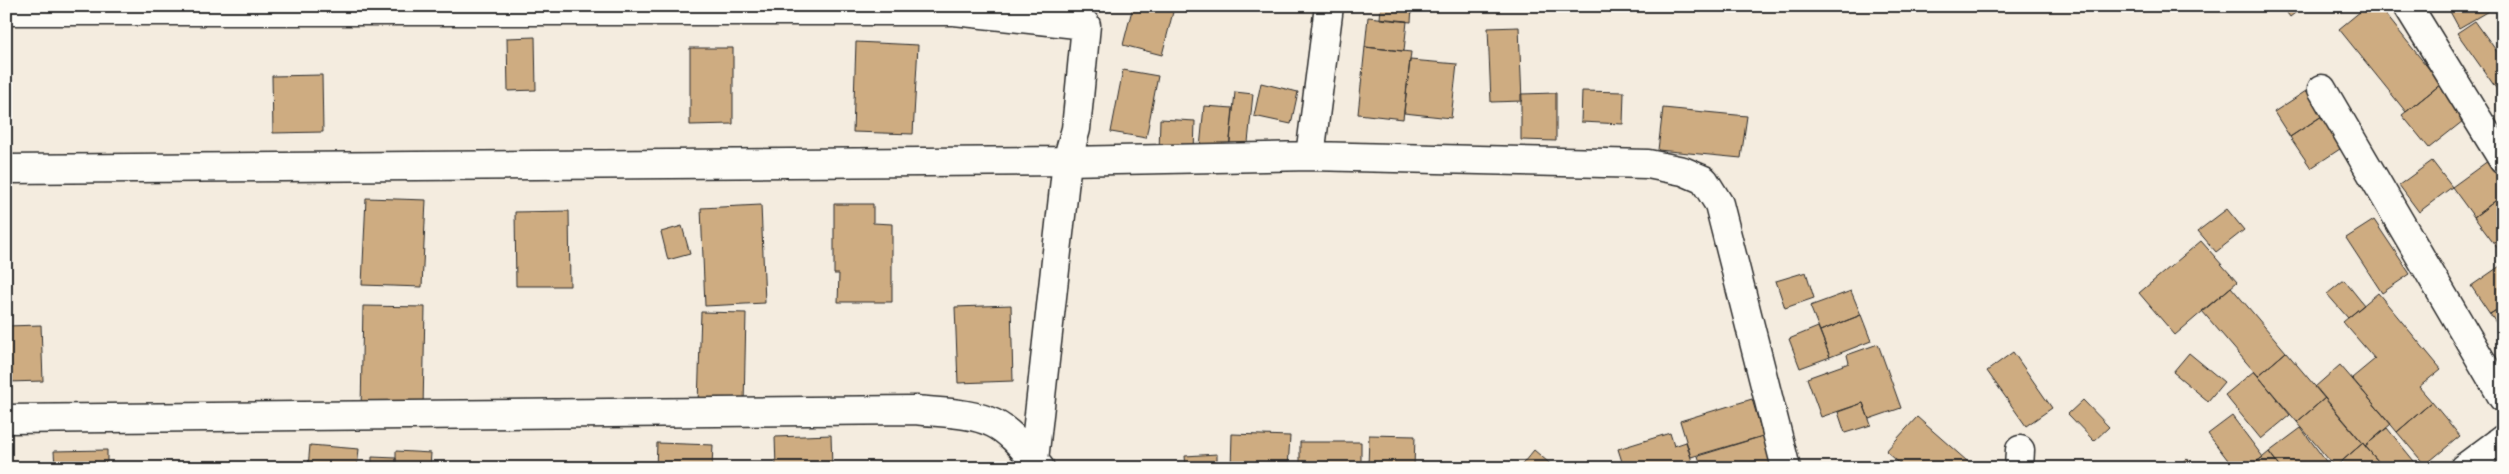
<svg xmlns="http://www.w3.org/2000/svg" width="2509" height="474" font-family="Sriracha,sans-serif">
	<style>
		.building { fill: #ceac81; stroke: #2b2b2b }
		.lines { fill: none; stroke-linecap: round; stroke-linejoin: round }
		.street-casing { stroke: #2b2b2b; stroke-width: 31 }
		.secondary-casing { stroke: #2b2b2b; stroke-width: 31 }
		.street { stroke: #fdfcf7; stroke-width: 28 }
		.secondary { stroke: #fdfcf7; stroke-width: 28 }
	</style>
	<rect width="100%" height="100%" fill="#f4ecdf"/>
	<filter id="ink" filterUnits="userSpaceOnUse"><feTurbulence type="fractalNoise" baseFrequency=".02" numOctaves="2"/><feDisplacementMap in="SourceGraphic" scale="10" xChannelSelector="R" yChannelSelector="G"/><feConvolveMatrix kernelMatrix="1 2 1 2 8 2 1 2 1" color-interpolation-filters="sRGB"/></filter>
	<g filter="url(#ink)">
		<path class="building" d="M1133,6H1149L1173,12L1162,55L1123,45Z
			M1381,6H1412L1411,22L1380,19Z
			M2282,6H2304L2290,17Z
			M2367,6H2379L2441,84L2406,112L2339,29Z
			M2447,6H2497L2459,28Z
			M1368,17L1407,21L1404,51L1365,47Z
			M2475,21L2503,60V98L2457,33Z
			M1519,27L1522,101L1491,102L1488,28Z
			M535,37L536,90L508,91L507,38Z
			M856,42L918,45L913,134L853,132Z
			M1365,47L1411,52L1403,119L1358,114Z
			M690,48H733V124L690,125Z
			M1410,60L1457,64L1451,118L1404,113Z
			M1123,70L1158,76L1146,138L1111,132Z
			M322,75L323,132L273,133L272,76Z
			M1261,83L1298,92L1291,124L1254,116Z
			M2441,84L2468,117L2429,148L2402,115Z
			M2309,89L2325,114L2290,137L2274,112Z
			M1582,91L1624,92L1623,124L1581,122Z
			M1235,92L1253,94L1247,152L1229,150Z
			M1556,93V141L1521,140V94Z
			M1204,106L1233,108L1229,150L1200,148Z
			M1663,108L1747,116L1741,158L1658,150Z
			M2325,114L2346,145L2311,168L2290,137Z
			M1160,119L1195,121L1194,153L1159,152Z
			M2492,158L2503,172V195L2474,217L2452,187Z
			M2432,161L2452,187L2419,212L2399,185Z
			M2503,195V245L2498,249L2474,217Z
			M366,198L426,200L422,287L362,285Z
			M834,204H873V223L892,224V302H838L839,274H834Z
			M761,205L765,303L705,306L701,208Z
			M2227,209L2244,230L2216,252L2198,231Z
			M569,211L570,286H516L515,212Z
			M2374,220L2410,274L2382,293L2346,238Z
			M682,226L690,254L668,260L661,232Z
			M2201,241L2237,282L2175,335L2139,293Z
			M2503,264V306L2490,314L2471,286Z
			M1806,272L1814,298L1785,308L1776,281Z
			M2344,280L2364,305L2348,318L2327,294Z
			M2231,287L2286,352L2258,376L2202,311Z
			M1851,291L1861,315L1820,331L1810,306Z
			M2378,293L2441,369L2419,387L2432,402L2397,432L2352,378L2375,359L2343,322Z
			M1011,305L1013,381L958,383L955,307Z
			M363,306L425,307L423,409H361Z
			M2503,306V333L2490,314Z
			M701,312L746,313L744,405L698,404Z
			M1861,315L1871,341L1830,357L1820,331Z
			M41,325L43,381L8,382L6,326Z
			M1818,327L1830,357L1800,368L1789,339Z
			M1878,344L1901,408L1869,419L1863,403L1821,417L1807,378L1849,363L1847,355Z
			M2013,352L2052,408L2026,426L1987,371Z
			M2286,352L2325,398L2297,422L2258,376Z
			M2189,353L2224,382L2208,401L2173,372Z
			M2340,365L2391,424L2365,446L2315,387Z
			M2254,371L2290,415L2261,439L2225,395Z
			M2325,398L2363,443L2335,467L2297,422Z
			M1752,399L1763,436L1691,457L1680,421Z
			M2083,400L2109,427L2094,441L2068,414Z
			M2432,402L2460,436L2425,465L2397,432Z
			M1863,403L1871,425L1845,433L1838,412Z
			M2232,416L2263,457L2248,468H2234L2208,434Z
			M1917,417L1975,468H1905L1886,451Z
			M2301,428L2331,468H2281L2269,452Z
			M2387,428L2418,466L2417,468H2384L2365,446Z
			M1670,433L1674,446L1686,442L1694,468H1624L1618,449Z
			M1232,434L1290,436L1288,468H1231Z
			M831,435L832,468H776L775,437Z
			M1369,435L1415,436L1414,468H1368Z
			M1763,436L1773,468H1702L1698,456Z
			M1300,442H1361V468H1300Z
			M657,443L713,445L712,468H656Z
			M2363,443L2365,446L2384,468H2348L2342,461Z
			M310,445L359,449L357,468H308Z
			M107,450V468H55L54,451Z
			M1534,450L1555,468H1519Z
			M396,451L431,453L430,468H396Z
			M2269,452L2281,468H2248L2263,457Z
			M1217,454V468H1186L1185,456Z
			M372,457L396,458V468H372Z
			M2187,458L2195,468H2176Z"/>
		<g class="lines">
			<g class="street-casing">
				<path id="street" d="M2408,6L2503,160
					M6,11H954L1086,25L1076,129L1067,161L1034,460
					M2322,89L2503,398
					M1310,156L1329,6
					M6,169L1067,161L1310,156L1648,164L1683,171L1704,180L1719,204L1786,468
					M6,419L916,410C940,413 970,412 993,423C1012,432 1026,452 1040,468
					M2019,468L2020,450"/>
			</g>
			<g class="secondary-casing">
				<path id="secondary" d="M2464,468L2503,439"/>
			</g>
			<use href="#street" class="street"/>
			<use href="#secondary" class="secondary"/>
		</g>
	</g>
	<rect width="2509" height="474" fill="none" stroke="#fdfcf7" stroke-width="25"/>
	<rect x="12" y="12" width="2484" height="449" fill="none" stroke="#2b2b2b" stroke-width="2" filter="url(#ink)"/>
</svg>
